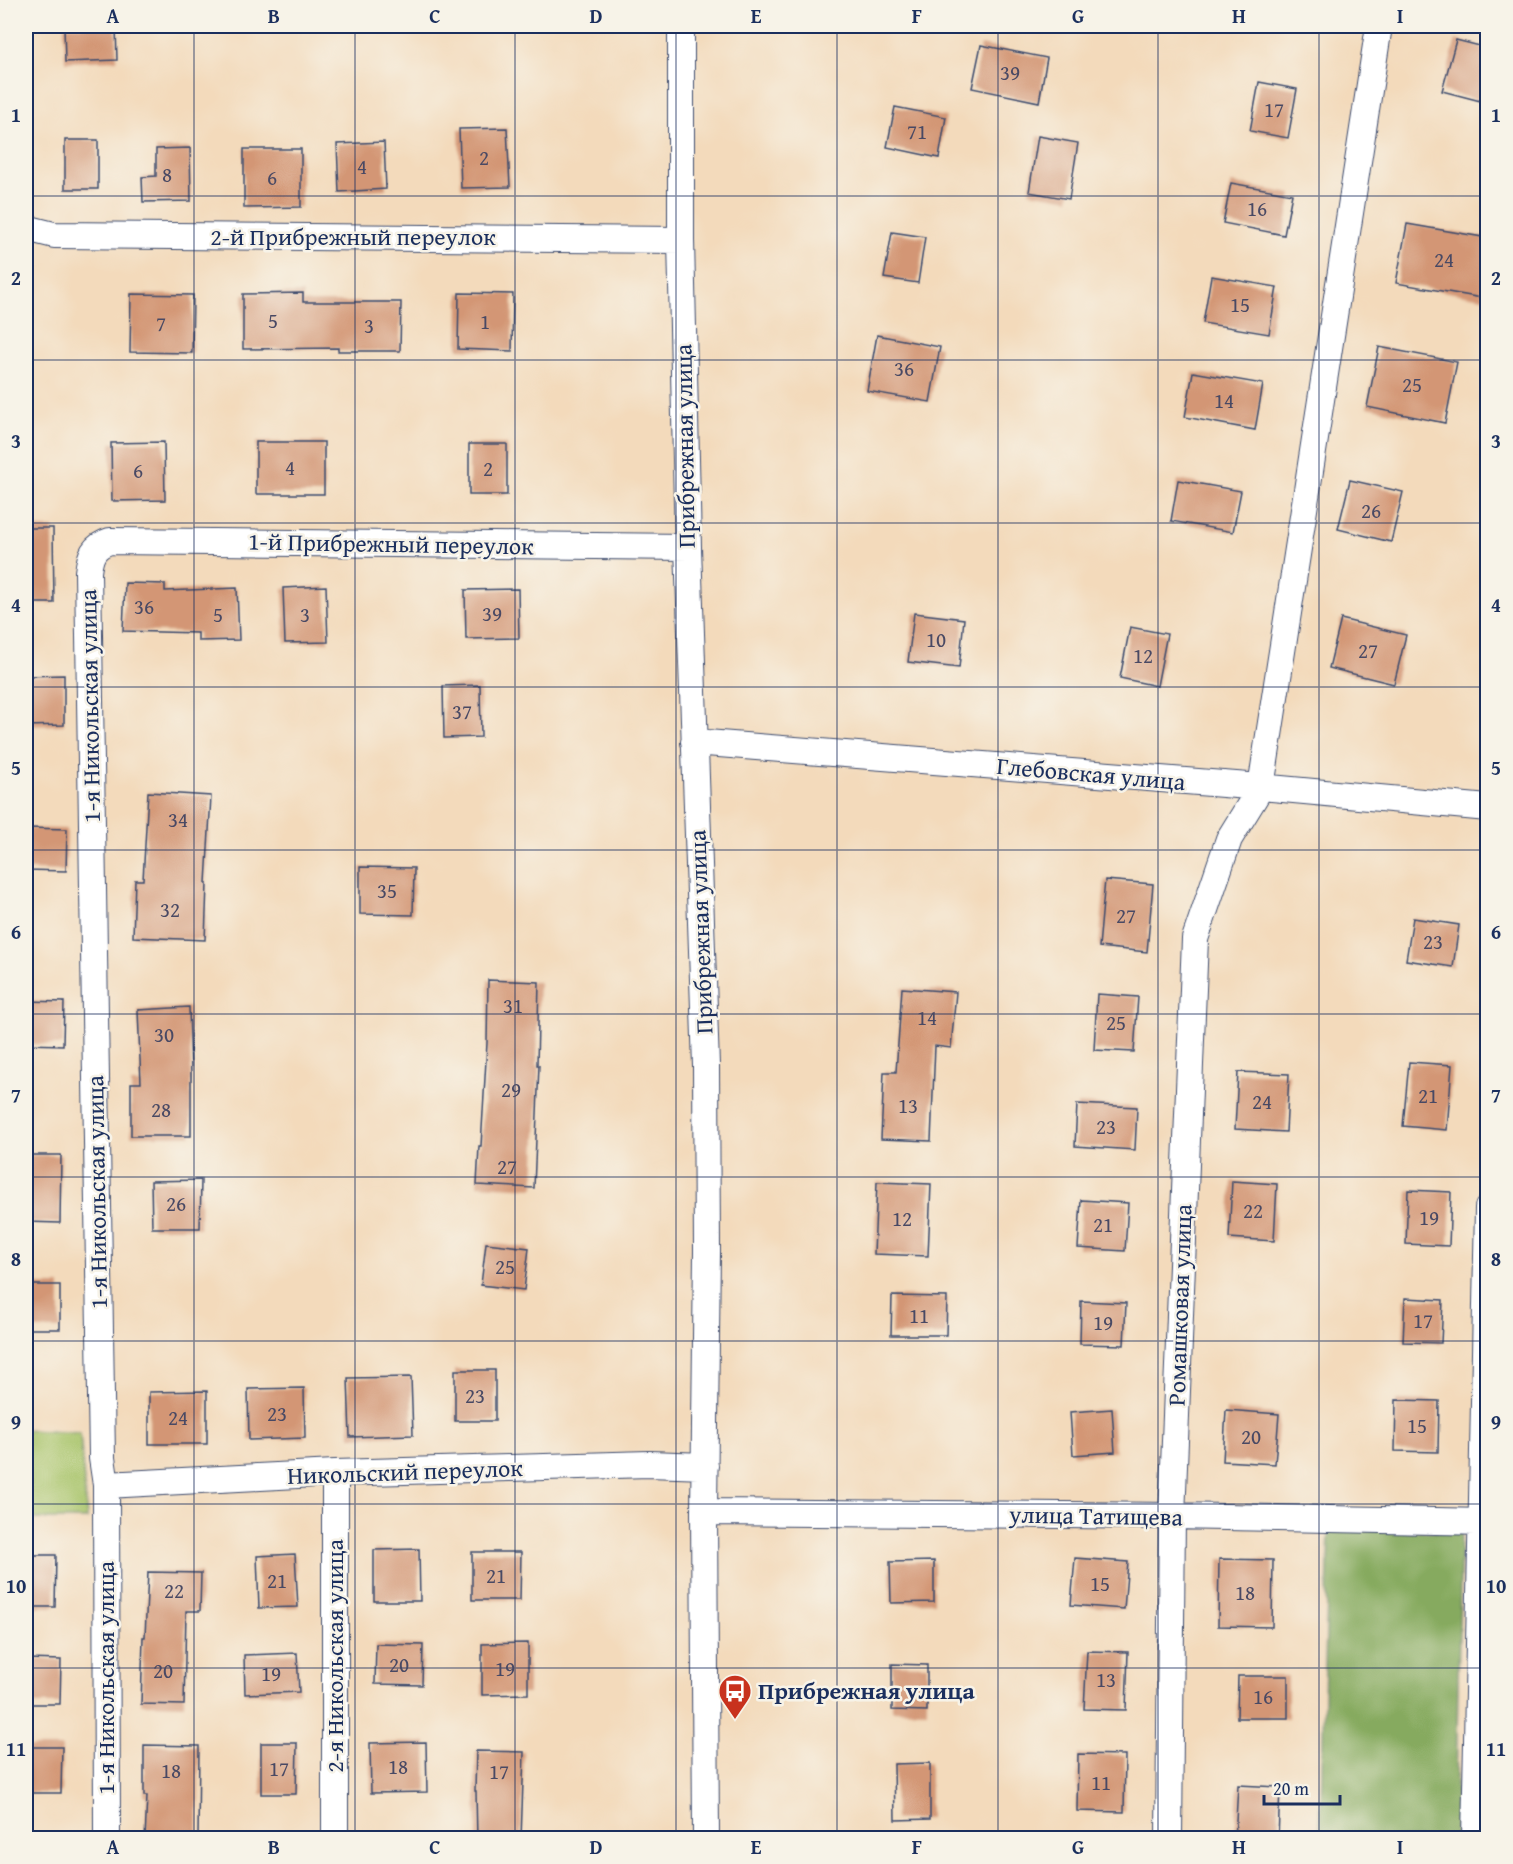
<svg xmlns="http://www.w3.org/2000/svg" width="1513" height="1864" font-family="'Gentium Book Plus',serif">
  <rect width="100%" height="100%" fill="#f7f3e8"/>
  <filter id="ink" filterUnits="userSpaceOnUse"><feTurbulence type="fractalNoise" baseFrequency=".0167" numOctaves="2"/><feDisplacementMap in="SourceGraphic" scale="12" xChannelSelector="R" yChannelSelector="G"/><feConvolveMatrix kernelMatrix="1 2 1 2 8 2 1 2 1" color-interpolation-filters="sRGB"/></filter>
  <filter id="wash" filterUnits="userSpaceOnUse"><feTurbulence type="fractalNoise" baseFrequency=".008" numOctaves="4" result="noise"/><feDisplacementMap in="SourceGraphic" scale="24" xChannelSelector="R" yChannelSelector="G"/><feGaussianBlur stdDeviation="1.35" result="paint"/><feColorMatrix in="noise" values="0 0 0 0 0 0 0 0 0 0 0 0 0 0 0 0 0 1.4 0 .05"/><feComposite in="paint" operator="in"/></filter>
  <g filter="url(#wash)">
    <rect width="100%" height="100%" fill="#f3dabb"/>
    <path fill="#a8c46a" stroke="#627a64" stroke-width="1.5" d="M26 1430 80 1433 87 1519H26Z"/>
    <path fill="#86aa5e" stroke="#506c5e" stroke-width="1.5" d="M1329 1530 1461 1532 1455 1838H1320Z"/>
    <g id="blocks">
      <path fill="#d39675" d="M64 26H116L117 60 65 62Z
        M1456 40 1488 48V103L1442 91Z
        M981 45 1047 58 1039 102 972 88Z
        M1259 82 1297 89 1288 138 1250 131Z
        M895 107 946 117 939 158 887 147Z
        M507 128 510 187 461 188 459 129Z
        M1038 136 1078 143 1069 199 1029 192Z
        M65 140H98V189H65Z
        M384 142 386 189 339 192 337 144Z
        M190 148 191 201 143 202 142 177 156 176V149Z
        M244 149H301V207L244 208Z
        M1231 183 1292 194 1284 235 1223 223Z
        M1407 224 1488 238V299L1396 283Z
        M892 232 925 237 918 283 884 278Z
        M1211 276 1277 287 1269 334 1203 323Z
        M303 293V302H401L400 351H338V348L243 349V294Z
        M459 293 513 294 512 351 458 349Z
        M131 294 193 295 192 353 130 352Z
        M877 335 940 347 930 402 867 391Z
        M1379 347 1457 362 1445 423 1367 407Z
        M1193 372 1263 384 1255 430 1185 417Z
        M164 442 165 500 112 501 111 443Z
        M256 442H324V494H256Z
        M469 444H507V495H469Z
        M1178 480 1241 491 1233 532 1171 521Z
        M1350 480 1403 492 1391 542 1338 529Z
        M26 528H53L54 603H26Z
        M125 583 165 584V591L237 588 239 640 198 641V633L123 631Z
        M326 586 328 642 285 643 283 588Z
        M518 589 519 638 466 639 465 590Z
        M914 613 964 619 959 668 908 662Z
        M1341 619 1406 635 1394 684 1329 668Z
        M1130 627 1167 634 1157 686 1120 678Z
        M64 675V725L26 726V676Z
        M480 685 481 737 444 738 443 686Z
        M148 792 211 796 206 883H207L205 940 133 937 135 880H143Z
        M26 828 67 829 66 871 26 870Z
        M360 867 414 868 413 915 360 914Z
        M1105 880 1153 884 1147 952 1099 947Z
        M1413 918 1459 925 1453 967 1406 960Z
        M488 980 539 982 537 1065H539L534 1188 477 1185 479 1146H481L487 1043Z
        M902 988 956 992 951 1048 935 1046 931 1141 881 1139 884 1072H896Z
        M1097 994 1138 997 1134 1052 1094 1050Z
        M26 1001 64 1002 63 1045 26 1044Z
        M189 1007 191 1073V1136H131V1083H141L138 1010Z
        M1409 1062 1452 1065 1447 1130 1403 1126Z
        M1238 1072 1289 1074 1286 1132 1235 1129Z
        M1077 1104 1137 1107 1135 1150 1075 1146Z
        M26 1155H61L60 1223 26 1222Z
        M201 1180 200 1228H152L151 1181Z
        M1232 1181 1277 1184 1274 1241 1229 1238Z
        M877 1182 931 1184 928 1256 874 1254Z
        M1408 1190 1451 1192 1449 1246 1406 1244Z
        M1081 1200 1128 1203 1125 1251 1078 1248Z
        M486 1243 529 1248 524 1290 481 1285Z
        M26 1285H60V1329H26Z
        M892 1296 947 1297 946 1335H891Z
        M1405 1298 1443 1300 1441 1343 1403 1342Z
        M1081 1301 1126 1303 1124 1345 1080 1344Z
        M455 1370H495V1421H455Z
        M411 1377 413 1435 350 1437 348 1378Z
        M304 1388 305 1438 249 1440 248 1389Z
        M207 1391V1444H149V1392Z
        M1396 1400 1439 1401 1438 1452 1395 1451Z
        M1112 1409 1115 1452 1073 1455 1070 1412Z
        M1226 1410 1279 1414 1275 1464 1223 1461Z
        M419 1549 420 1601H374V1550Z
        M472 1552H521L520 1600H472Z
        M295 1554 298 1607 259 1608 257 1556Z
        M26 1555H56L55 1607H26Z
        M1075 1558 1128 1562 1124 1609 1071 1605Z
        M1219 1559 1273 1560 1272 1627 1218 1626Z
        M934 1561V1602L891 1603 890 1562Z
        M148 1572 201 1573 200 1611H186L184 1705 141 1704 143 1637H145Z
        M528 1643V1694L482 1695V1644Z
        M376 1644 423 1645 422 1685 375 1684Z
        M1087 1651 1128 1652 1126 1710 1084 1709Z
        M297 1653 299 1692 245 1694 244 1655Z
        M26 1659 61 1660 60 1704H26Z
        M892 1664 927 1665V1711L892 1710Z
        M1238 1676H1288V1718H1237Z
        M426 1742 427 1792 371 1793 370 1743Z
        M261 1743H297L296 1794H261Z
        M144 1745 199 1746 198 1839H145L147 1796H144Z
        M26 1747H62L61 1793H26Z
        M476 1751 524 1752 521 1839H477L476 1791H475Z
        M1078 1754 1125 1755 1124 1812 1077 1811Z
        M930 1763V1819L895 1820 894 1764Z
        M1238 1785 1280 1787 1278 1839H1235Z"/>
    </g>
  </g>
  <g filter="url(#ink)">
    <use href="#blocks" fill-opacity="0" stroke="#3b496c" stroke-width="1.5"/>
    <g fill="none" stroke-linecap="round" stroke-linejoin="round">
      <defs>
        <path id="minor" d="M681 26V240L688 547 706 1066 707 1251 704 1512 706 1838
          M26 228 54 235 681 240
          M694 742 1261 787 1488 808
          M335 1473V1838
          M106 1485 335 1473 649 1464 705 1466
          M704 1512 1172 1516 1488 1522
          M107 1838 106 1485 102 1458 88 572C90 556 93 546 110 541L688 547
          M1169 1838 1172 1516 1195 939 1229 839 1261 787 1379 26
          M1475 1838 1488 1208"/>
      </defs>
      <use href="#minor" stroke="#3b496c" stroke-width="28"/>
      <use href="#minor" stroke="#fff" stroke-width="26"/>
    </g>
  </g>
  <path fill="none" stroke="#1b2f5e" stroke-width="1.5" stroke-opacity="0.55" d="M194 26V1838M355 26V1838M515 26V1838M676 26V1838M837 26V1838M998 26V1838M1158 26V1838M1319 26V1838M26 196H1488M26 360H1488M26 523H1488M26 687H1488M26 850H1488M26 1014H1488M26 1177H1488M26 1341H1488M26 1504H1488M26 1668H1488"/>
  <defs>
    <symbol id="bus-pin" viewBox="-11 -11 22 30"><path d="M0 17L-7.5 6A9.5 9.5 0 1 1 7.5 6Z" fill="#c8321e" stroke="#f7f3e8"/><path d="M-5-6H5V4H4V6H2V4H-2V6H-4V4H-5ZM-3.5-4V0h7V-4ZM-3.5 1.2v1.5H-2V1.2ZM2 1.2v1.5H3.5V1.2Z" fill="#fff"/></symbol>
  </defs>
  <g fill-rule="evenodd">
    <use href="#bus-pin" x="716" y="1672" width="38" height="52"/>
  </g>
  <g text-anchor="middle" stroke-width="5" stroke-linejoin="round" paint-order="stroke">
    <g font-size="21" fill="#494964">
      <text x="1010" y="80">39</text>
      <text x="1274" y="117">17</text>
      <text x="917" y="139">71</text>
      <text x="484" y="165">2</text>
      <text x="362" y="174">4</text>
      <text x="167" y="182">8</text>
      <text x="272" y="185">6</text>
      <text x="1257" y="216">16</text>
      <text x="1444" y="267">24</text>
      <text x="1240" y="312">15</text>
      <text x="273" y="328">5</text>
      <text x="485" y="329">1</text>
      <text x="161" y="331">7</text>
      <text x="369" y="333">3</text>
      <text x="904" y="376">36</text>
      <text x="1412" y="392">25</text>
      <text x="1224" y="408">14</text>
      <text x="290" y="475">4</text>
      <text x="488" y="476">2</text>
      <text x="138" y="478">6</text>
      <text x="1371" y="518">26</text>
      <text x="144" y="614">36</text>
      <text x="492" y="621">39</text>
      <text x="218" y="622">5</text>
      <text x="305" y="622">3</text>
      <text x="936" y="647">10</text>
      <text x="1368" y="658">27</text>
      <text x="1143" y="663">12</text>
      <text x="462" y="719">37</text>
      <text x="178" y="827">34</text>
      <text x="387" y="898">35</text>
      <text x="170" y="917">32</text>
      <text x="1126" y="923">27</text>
      <text x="1433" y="949">23</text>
      <text x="513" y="1013">31</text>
      <text x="927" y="1025">14</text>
      <text x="1116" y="1030">25</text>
      <text x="164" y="1042">30</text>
      <text x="511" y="1097">29</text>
      <text x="1428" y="1103">21</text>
      <text x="1262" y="1109">24</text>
      <text x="908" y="1113">13</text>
      <text x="161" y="1117">28</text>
      <text x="1106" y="1134">23</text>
      <text x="507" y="1174">27</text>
      <text x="176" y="1211">26</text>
      <text x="1253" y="1218">22</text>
      <text x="1429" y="1225">19</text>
      <text x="902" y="1226">12</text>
      <text x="1103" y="1232">21</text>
      <text x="505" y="1274">25</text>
      <text x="919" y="1323">11</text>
      <text x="1423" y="1328">17</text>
      <text x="1103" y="1330">19</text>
      <text x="475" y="1403">23</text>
      <text x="277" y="1421">23</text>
      <text x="178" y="1425">24</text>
      <text x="1417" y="1433">15</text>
      <text x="1251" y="1444">20</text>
      <text x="496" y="1583">21</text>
      <text x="277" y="1588">21</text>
      <text x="1100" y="1591">15</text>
      <text x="174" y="1598">22</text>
      <text x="1245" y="1600">18</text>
      <text x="399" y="1672">20</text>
      <text x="505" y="1676">19</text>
      <text x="163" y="1678">20</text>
      <text x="271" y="1681">19</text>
      <text x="1106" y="1687">13</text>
      <text x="1263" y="1704">16</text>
      <text x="398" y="1774">18</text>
      <text x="279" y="1776">17</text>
      <text x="171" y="1778">18</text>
      <text x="499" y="1779">17</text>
      <text x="1101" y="1790">11</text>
    </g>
    <g font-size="24" fill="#1b2f5e" stroke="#f7f3e8">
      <text x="353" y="245">2-й Прибрежный переулок</text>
      <text transform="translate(685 446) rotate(-91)" y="8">Прибрежная улица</text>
      <text transform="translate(391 544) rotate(1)" y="8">1-й Прибрежный переулок</text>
      <text transform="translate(90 706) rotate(-91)" y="8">1-я Никольская улица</text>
      <text transform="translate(1091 774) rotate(5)" y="8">Глебовская улица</text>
      <text transform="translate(701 932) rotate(-92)" y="8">Прибрежная улица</text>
      <text transform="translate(97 1192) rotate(-91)" y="8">1-я Никольская улица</text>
      <text transform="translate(1180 1305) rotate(-88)" y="8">Ромашковая улица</text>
      <text transform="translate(405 1472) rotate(-2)" y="8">Никольский переулок</text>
      <text transform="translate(1096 1516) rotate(1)" y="8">улица Татищева</text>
      <text transform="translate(335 1656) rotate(-90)" y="8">2-я Никольская улица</text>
      <text transform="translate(106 1678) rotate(-90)" y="8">1-я Никольская улица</text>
    </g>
    <g font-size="24" font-weight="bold" fill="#1b2f5e" stroke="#f7f3e8" text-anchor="start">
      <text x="758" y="1699">Прибрежная улица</text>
    </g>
  </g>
  <rect width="1513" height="1864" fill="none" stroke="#f7f3e8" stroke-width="66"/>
  <path d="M1264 1795v9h76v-9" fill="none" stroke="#1b2f5e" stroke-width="3"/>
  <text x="1273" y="1795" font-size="18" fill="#1b2f5e" stroke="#f7f3e8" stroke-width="4.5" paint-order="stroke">20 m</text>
  <rect x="33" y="33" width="1447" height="1798" fill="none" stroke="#1b2f5e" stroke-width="2"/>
  <g font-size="20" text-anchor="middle" font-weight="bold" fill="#1b2f5e">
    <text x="113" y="23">A</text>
    <text x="274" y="23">B</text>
    <text x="435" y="23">C</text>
    <text x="596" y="23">D</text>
    <text x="756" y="23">E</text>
    <text x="917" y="23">F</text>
    <text x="1078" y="23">G</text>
    <text x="1239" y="23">H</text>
    <text x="1400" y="23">I</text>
    <text x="16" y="122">1</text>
    <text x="1496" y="122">1</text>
    <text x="16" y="285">2</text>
    <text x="1496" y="285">2</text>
    <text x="16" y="448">3</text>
    <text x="1496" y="448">3</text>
    <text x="16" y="612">4</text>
    <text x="1496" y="612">4</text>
    <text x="16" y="775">5</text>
    <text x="1496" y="775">5</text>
    <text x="16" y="939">6</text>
    <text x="1496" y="939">6</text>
    <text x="16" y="1102">7</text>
    <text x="1496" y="1102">7</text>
    <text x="16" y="1266">8</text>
    <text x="1496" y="1266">8</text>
    <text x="16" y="1429">9</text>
    <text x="1496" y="1429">9</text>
    <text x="16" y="1593">10</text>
    <text x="1496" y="1593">10</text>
    <text x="16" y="1756">11</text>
    <text x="1496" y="1756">11</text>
    <text x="113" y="1854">A</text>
    <text x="274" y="1854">B</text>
    <text x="435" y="1854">C</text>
    <text x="596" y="1854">D</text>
    <text x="756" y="1854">E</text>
    <text x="917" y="1854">F</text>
    <text x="1078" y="1854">G</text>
    <text x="1239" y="1854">H</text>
    <text x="1400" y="1854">I</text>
  </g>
</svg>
